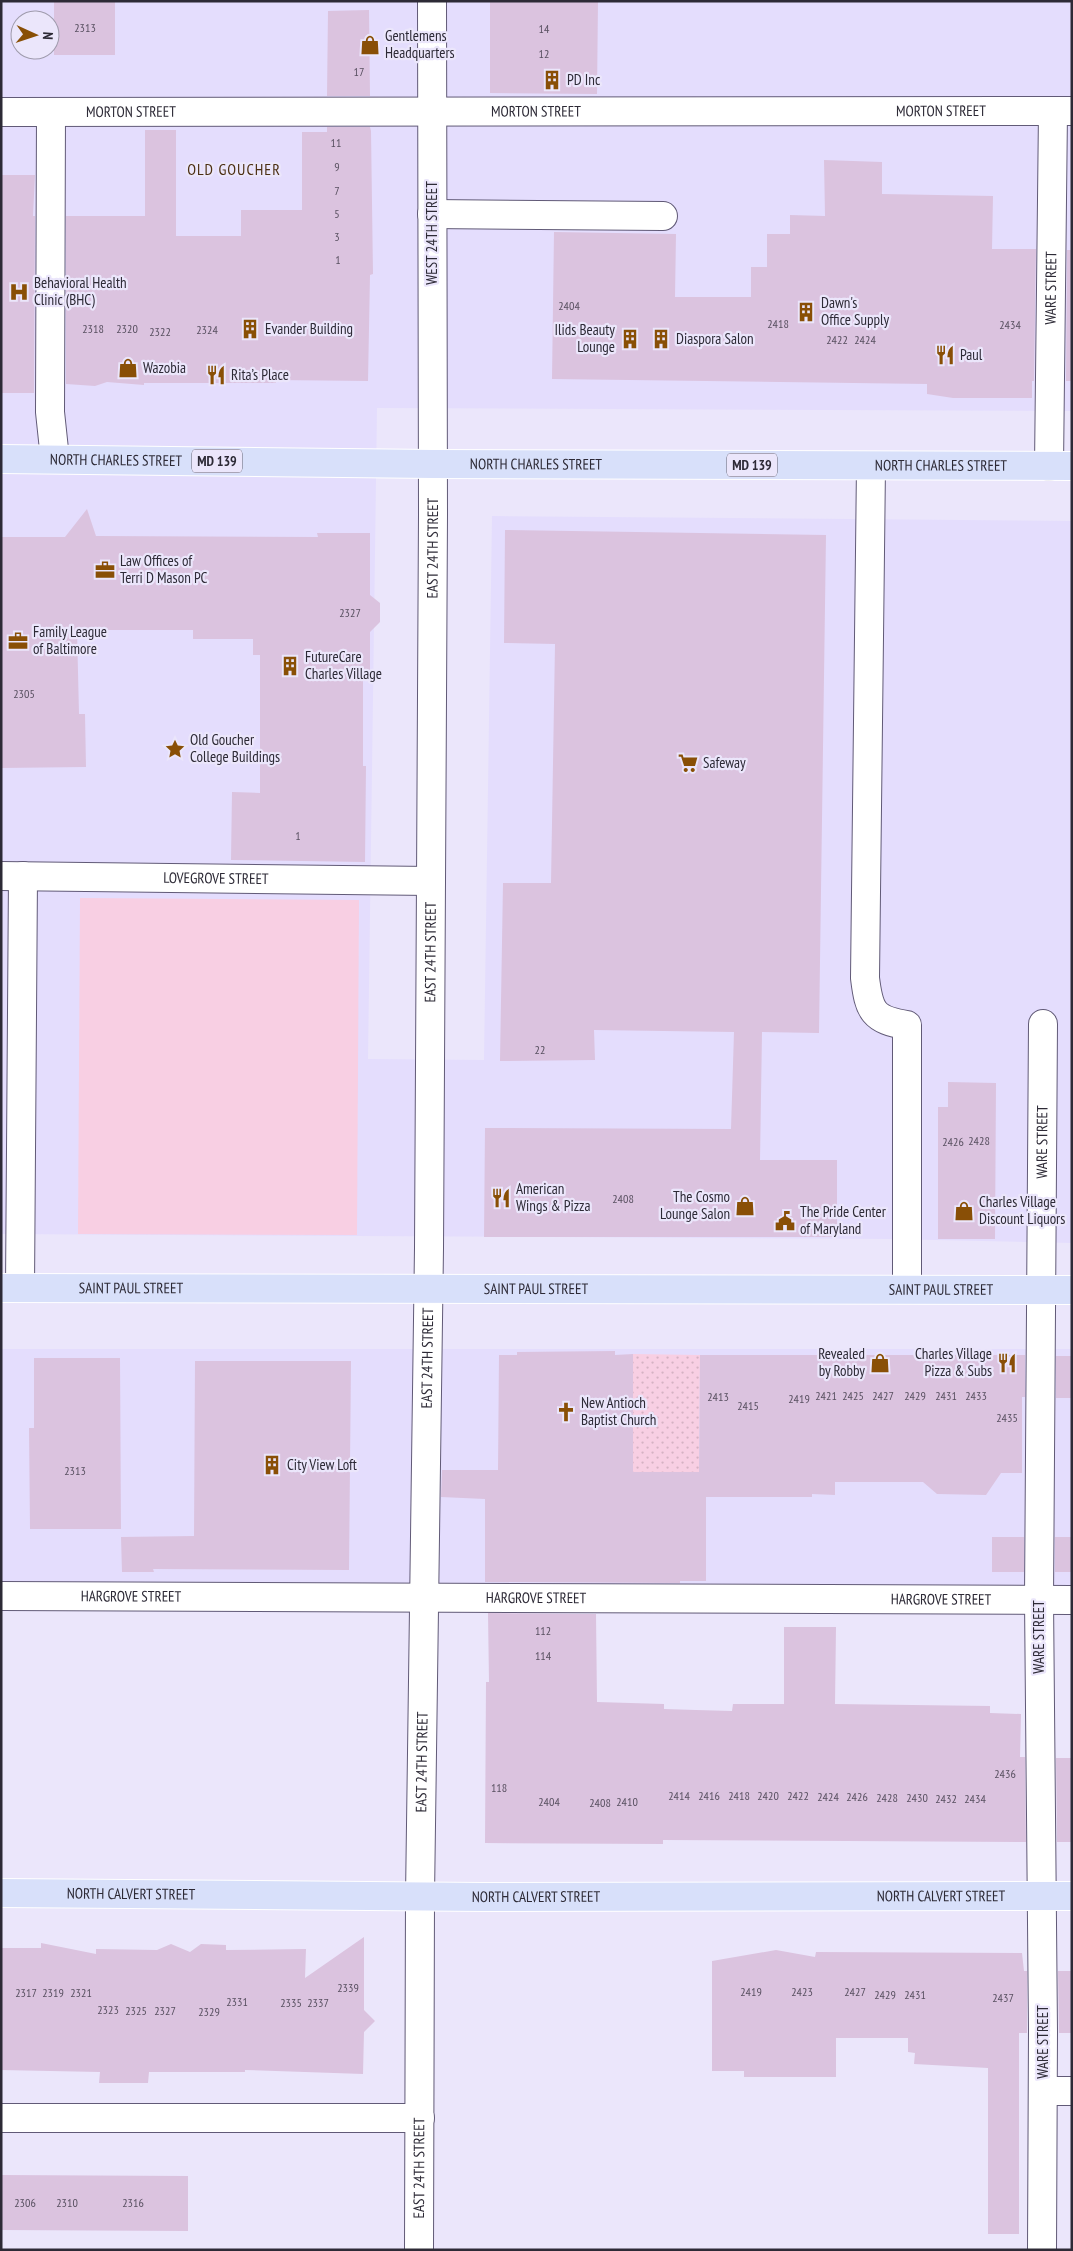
<svg xmlns="http://www.w3.org/2000/svg" width="1073" height="2251" font-family="'PT Sans Narrow',sans-serif">
  <defs>
    <pattern id="garden-dots" width="8" height="8" patternUnits="userSpaceOnUse" patternTransform="scale(1.25)"><rect width="8" height="8" fill="#f8cfe3"/><path d="M2 2h.1M6 6h.1" fill="none" stroke="#d5b2c3" stroke-width="1.8" stroke-linecap="round"/></pattern>
  </defs>
  <rect width="100%" height="100%" fill="#ebe6fb"/>
  <path fill="#e4ddfd" fill-rule="evenodd" d="M1 1H1072V411L377 408 368 1059 484 1060 492 516 1072 521V1243L888 1239 1 1234ZM20 20H50V50H20Z
    M1 1349H1072V1601L1 1598Z"/>
  <path fill="#f8cfe3" d="M80 898 359 900 357 1235 78 1234Z"/>
  <path fill="url(#garden-dots)" d="M633 1354 700 1355 699 1472H633Z"/>
  <path fill="#dbc3df" d="M54 1H115V55H54Z
    M490 1H598L597 94 490 93Z
    M369 10 370 96H327L328 11Z
    M327 127H370L371 131 373 274 370 275 368 381 276 380V383H144V385L107 382 95 386 66 384V216H145V130H176V236H241V210H302V132H327Z
    M824 160 882 162V194L993 196 992 249H1036L1034 381H1032V398H953L927 394V384L552 379 554 232 676 234 675 297H751V267H767V234H790V215L825 216Z
    M1 175H35L33 216H35L34 393H1Z
    M1067 250H1072V381H1066Z
    M87 509 96 536 318 537 317 533H370V595L380 603V622L370 632V676H363V766H366L365 862 231 860 232 792 260 793V655H253V639H193V630H77L79 714H85L86 767 1 768V537H65Z
    M505 530 826 535 819 1033 762 1032 760 1160H837V1237H484L485 1128 731 1129 734 1032 594 1030 595 1060 500 1061 503 883H551L555 644 504 643Z
    M948 1082 996 1083 995 1239H938V1107H948Z
    M615 1351V1355L633 1354V1472H699L700 1355H1025V1397H1022V1473H1001L986 1495 937 1494 923 1482H835V1495L812 1494V1497H706V1581H680V1583L485 1582V1499L441 1497 442 1470H498L499 1355H517V1352Z
    M1056 1356H1072V1398H1056Z
    M34 1358H120L121 1529H30L29 1428H34Z
    M195 1361H351L349 1570 153 1569 154 1572H122L121 1537 194 1536Z
    M992 1537H1024V1572H992Z
    M1055 1537H1072V1572H1055Z
    M488 1613 596 1614 597 1702 664 1704V1709L696 1710 732 1711 733 1704H784V1627H836L835 1704 990 1706V1713L1021 1714 1020 1757H1025L1026 1842 663 1840V1844L485 1843 486 1682H489Z
    M1056 1758H1072V1842H1057Z
    M364 1937V2010L375 2021 364 2032 363 2074 245 2070V2072H149L148 2083H99L100 2072 1 2070V1948H41V1943L96 1954V1949L157 1950 171 1944 190 1952 201 1944 226 1945V1950L306 1949 305 1978Z
    M776 1950 815 1957 816 1952 1022 1953 1024 1971H1027V2033H1019V2234H988V2068L914 2064 915 2053 908 2052V2038H836V2077H744V2071H712V1961Z
    M1058 1971H1072V2033H1059Z
    M1 2175 188 2176V2231L1 2230Z"/>
  <g fill="none" stroke-linecap="round" stroke-linejoin="round">
    <defs>
      <g id="minor">
        <path id="s1" d="M1 112 1072 111"/>
        <path d="M51 113 50 412 55 459"/>
        <path d="M432 214 663 216"/>
        <path d="M871 466 865 978C869 1011 873 1020 907 1025V1289"/>
        <path id="s2" d="M1049 466 1053 111"/>
        <path id="s3" d="M1 876 431 881"/>
        <path d="M20 1288 23 876"/>
        <path id="s4" d="M1 1596 1072 1600"/>
        <path d="M1043 2091H1072"/>
        <path d="M1 2118H420"/>
        <path id="s5" d="M419 2250 420 1897 429 1248 433 514 432 1"/>
        <path id="s6" d="M1042 2250 1043 2031 1039 1599 1043 1024"/>
      </g>
      <g id="major">
        <path id="s7" d="M1 459 433 464 1072 466"/>
        <path id="s8" d="M1 1288 1072 1290"/>
        <path id="s9" d="M1 1893 483 1897 1072 1896"/>
      </g>
    </defs>
    <use href="#minor" stroke="#615a77" stroke-width="30"/>
    <use href="#major" stroke="#fff" stroke-width="30"/>
    <use href="#minor" stroke="#fff" stroke-width="28"/>
    <use href="#major" stroke="#d8e0fa" stroke-width="28"/>
  </g>
  <defs>
    <symbol id="shop-bare" viewBox="-9 -9 18 18"><path d="M-5-2.5h2.3a2.7 3.5 0 0 1 5.4 0H5L5.5 6h-11ZM-1.5-2.5h3a1.5 2.3 0 0 0-3 0Z" fill="#894f06" stroke="#ebe6fb" stroke-width="2.5" paint-order="stroke"/></symbol>
    <symbol id="building-bare" viewBox="-9 -9 18 18"><path d="M-4-6H4V6H1V3H-1V6H-4ZM-2.5-4.3h1.7v1.8h-1.7ZM.8-4.3h1.7v1.8H.8ZM-2.5-1h1.7V.8h-1.7ZM.8-1h1.7V.8H.8Z" fill="#894f06" stroke="#ebe6fb" stroke-width="2.5" paint-order="stroke"/></symbol>
    <symbol id="hospital-bare" viewBox="-9 -9 18 18"><path d="M-5-5h3v3.5h4V-5h3V5h-3V1.5h-4V5h-3Z" fill="#894f06" stroke="#ebe6fb" stroke-width="2.5" paint-order="stroke"/></symbol>
    <symbol id="restaurant-bare" viewBox="-9 -9 18 18"><path d="M-5-6h1v4h1v-4h1v4h1v-4h1v5L-1.5 .5V6h-2V.5L-5-1ZM5-6V6H3V1.5H1.5Q1.5-4 5-6Z" fill="#894f06" stroke="#ebe6fb" stroke-width="2.5" paint-order="stroke"/></symbol>
    <symbol id="office-bare" viewBox="-9 -9 18 18"><path d="M-6-3h4V-5.5h4V-3h4V5H-6ZM-1-4.5V-3h2v-1.5ZM-6 0V1H6V0Z" fill="#894f06" stroke="#ebe6fb" stroke-width="2.5" paint-order="stroke"/></symbol>
    <symbol id="sight-bare" viewBox="-9 -9 18 18"><path d="M0-6L1.8-2.2L6-1.7L2.9 1.2L3.7 5.4L0 3.3L-3.7 5.4L-2.9 1.2L-6-1.7L-1.8-2.2Z" fill="#894f06" stroke="#ebe6fb" stroke-width="2.5" paint-order="stroke"/></symbol>
    <symbol id="supermarket-bare" viewBox="-9 -9 18 18"><path d="M-6-5.5h2.5l.6 2H6L4.5 2H-2.5L-4.4-4H-6ZM-1.5 3.2a1.3 1.3 0 1 0 .1 0ZM3 3.2a1.3 1.3 0 1 0 .1 0Z" fill="#894f06" stroke="#ebe6fb" stroke-width="2.5" paint-order="stroke"/></symbol>
    <symbol id="civic-bare" viewBox="-9 -9 18 18"><path d="M-.6-6.5H3V-4.5H.6V-3L4-1V1h2V6H-6V1h2V-1L-.6-3ZM-1.2 2.5V6h2.4V2.5Z" fill="#894f06" stroke="#ebe6fb" stroke-width="2.5" paint-order="stroke"/></symbol>
    <symbol id="church-bare" viewBox="-9 -9 18 18"><path d="M-1.2-6h2.4v3.5h3.3v2.4h-3.3V6h-2.4V-.1h-3.3v-2.4h3.3Z" fill="#894f06" stroke="#ebe6fb" stroke-width="2.5" paint-order="stroke"/></symbol>
  </defs>
  <g fill-rule="evenodd">
    <use href="#shop-bare" x="356" y="31" width="28" height="28"/>
    <use href="#building-bare" x="538" y="66" width="28" height="28"/>
    <use href="#hospital-bare" x="5" y="278" width="28" height="28"/>
    <use href="#building-bare" x="792" y="298" width="28" height="28"/>
    <use href="#building-bare" x="236" y="315" width="28" height="28"/>
    <use href="#building-bare" x="616" y="325" width="28" height="28"/>
    <use href="#building-bare" x="647" y="325" width="28" height="28"/>
    <use href="#restaurant-bare" x="931" y="341" width="28" height="28"/>
    <use href="#shop-bare" x="114" y="354" width="28" height="28"/>
    <use href="#restaurant-bare" x="202" y="361" width="28" height="28"/>
    <use href="#office-bare" x="91" y="556" width="28" height="28"/>
    <use href="#office-bare" x="4" y="627" width="28" height="28"/>
    <use href="#building-bare" x="276" y="652" width="28" height="28"/>
    <use href="#sight-bare" x="161" y="735" width="28" height="28"/>
    <use href="#supermarket-bare" x="674" y="749" width="28" height="28"/>
    <use href="#restaurant-bare" x="487" y="1184" width="28" height="28"/>
    <use href="#shop-bare" x="731" y="1192" width="28" height="28"/>
    <use href="#shop-bare" x="950" y="1197" width="28" height="28"/>
    <use href="#civic-bare" x="771" y="1207" width="28" height="28"/>
    <use href="#shop-bare" x="866" y="1349" width="28" height="28"/>
    <use href="#restaurant-bare" x="993" y="1349" width="28" height="28"/>
    <use href="#church-bare" x="552" y="1398" width="28" height="28"/>
    <use href="#building-bare" x="258" y="1451" width="28" height="28"/>
  </g>
  <g text-anchor="middle" stroke-width="4.5" stroke-linejoin="round" paint-order="stroke">
    <g font-size="12" fill="#585060">
      <text x="85" y="32">2313</text>
      <text x="544" y="33">14</text>
      <text x="544" y="58">12</text>
      <text x="359" y="76">17</text>
      <text x="336" y="147">11</text>
      <text x="337" y="171">9</text>
      <text x="337" y="195">7</text>
      <text x="337" y="218">5</text>
      <text x="337" y="241">3</text>
      <text x="338" y="264">1</text>
      <text x="569" y="310">2404</text>
      <text x="778" y="328">2418</text>
      <text x="1010" y="329">2434</text>
      <text x="93" y="333">2318</text>
      <text x="127" y="333">2320</text>
      <text x="207" y="334">2324</text>
      <text x="160" y="336">2322</text>
      <text x="837" y="344">2422</text>
      <text x="865" y="344">2424</text>
      <text x="350" y="617">2327</text>
      <text x="24" y="698">2305</text>
      <text x="298" y="840">1</text>
      <text x="540" y="1054">22</text>
      <text x="979" y="1145">2428</text>
      <text x="953" y="1146">2426</text>
      <text x="623" y="1203">2408</text>
      <text x="826" y="1400">2421</text>
      <text x="853" y="1400">2425</text>
      <text x="883" y="1400">2427</text>
      <text x="915" y="1400">2429</text>
      <text x="946" y="1400">2431</text>
      <text x="976" y="1400">2433</text>
      <text x="718" y="1401">2413</text>
      <text x="799" y="1403">2419</text>
      <text x="748" y="1410">2415</text>
      <text x="1007" y="1422">2435</text>
      <text x="75" y="1475">2313</text>
      <text x="543" y="1635">112</text>
      <text x="543" y="1660">114</text>
      <text x="1005" y="1778">2436</text>
      <text x="499" y="1792">118</text>
      <text x="679" y="1800">2414</text>
      <text x="709" y="1800">2416</text>
      <text x="739" y="1800">2418</text>
      <text x="768" y="1800">2420</text>
      <text x="798" y="1800">2422</text>
      <text x="828" y="1801">2424</text>
      <text x="857" y="1801">2426</text>
      <text x="887" y="1802">2428</text>
      <text x="917" y="1802">2430</text>
      <text x="946" y="1803">2432</text>
      <text x="975" y="1803">2434</text>
      <text x="549" y="1806">2404</text>
      <text x="627" y="1806">2410</text>
      <text x="600" y="1807">2408</text>
      <text x="348" y="1992">2339</text>
      <text x="751" y="1996">2419</text>
      <text x="802" y="1996">2423</text>
      <text x="855" y="1996">2427</text>
      <text x="26" y="1997">2317</text>
      <text x="53" y="1997">2319</text>
      <text x="81" y="1997">2321</text>
      <text x="885" y="1999">2429</text>
      <text x="915" y="1999">2431</text>
      <text x="1003" y="2002">2437</text>
      <text x="237" y="2006">2331</text>
      <text x="291" y="2007">2335</text>
      <text x="318" y="2007">2337</text>
      <text x="108" y="2014">2323</text>
      <text x="136" y="2015">2325</text>
      <text x="165" y="2015">2327</text>
      <text x="209" y="2016">2329</text>
      <text x="25" y="2207">2306</text>
      <text x="67" y="2207">2310</text>
      <text x="133" y="2207">2316</text>
    </g>
    <g fill="#ebe6fb" stroke="#666271" stroke-width="1">
      <rect x="192" y="449.5" width="50" height="23" rx="4"/>
      <rect x="727" y="453.5" width="50" height="23" rx="4"/>
    </g>
    <g font-size="14" font-weight="bold" fill="#2d2a36">
      <text x="217" y="466">MD 139</text>
      <text x="752" y="470">MD 139</text>
    </g>
    <g font-size="15" fill="#2d2a36" stroke="#ebe6fb" text-anchor="start">
      <text x="385" y="41">Gentlemens<tspan x="385" dy="17">Headquarters</tspan></text>
      <text x="567" y="85">PD Inc</text>
      <text x="34" y="288">Behavioral Health<tspan x="34" dy="17">Clinic (BHC)</tspan></text>
      <text x="821" y="308">Dawn's<tspan x="821" dy="17">Office Supply</tspan></text>
      <text x="265" y="334">Evander Building</text>
      <text x="615" y="335" text-anchor="end">Ilids Beauty<tspan x="615" dy="17">Lounge</tspan></text>
      <text x="676" y="344">Diaspora Salon</text>
      <text x="960" y="360">Paul</text>
      <text x="143" y="373">Wazobia</text>
      <text x="231" y="380">Rita’s Place</text>
      <text x="120" y="566">Law Offices of<tspan x="120" dy="17">Terri D Mason PC</tspan></text>
      <text x="33" y="637">Family League<tspan x="33" dy="17">of Baltimore</tspan></text>
      <text x="305" y="662">FutureCare<tspan x="305" dy="17">Charles Village</tspan></text>
      <text x="190" y="745">Old Goucher<tspan x="190" dy="17">College Buildings</tspan></text>
      <text x="703" y="768">Safeway</text>
      <text x="516" y="1194">American<tspan x="516" dy="17">Wings &amp; Pizza</tspan></text>
      <text x="730" y="1202" text-anchor="end">The Cosmo<tspan x="730" dy="17">Lounge Salon</tspan></text>
      <text x="979" y="1207">Charles Village<tspan x="979" dy="17">Discount Liquors</tspan></text>
      <text x="800" y="1217">The Pride Center<tspan x="800" dy="17">of Maryland</tspan></text>
      <text x="865" y="1359" text-anchor="end">Revealed<tspan x="865" dy="17">by Robby</tspan></text>
      <text x="992" y="1359" text-anchor="end">Charles Village<tspan x="992" dy="17">Pizza &amp; Subs</tspan></text>
      <text x="581" y="1408">New Antioch<tspan x="581" dy="17">Baptist Church</tspan></text>
      <text x="287" y="1470">City View Loft</text>
    </g>
    <g font-size="15" fill="#2d2a36" stroke="#ebe6fb">
      <text dy="5" stroke="none"><textPath href="#s1" startOffset="535">MORTON STREET</textPath></text>
      <text dy="5" stroke="none"><textPath href="#s1" startOffset="940">MORTON STREET</textPath></text>
      <text dy="5" stroke="none"><textPath href="#s1" startOffset="130">MORTON STREET</textPath></text>
      <text transform="translate(432 233) rotate(-90)" y="5">WEST 24TH STREET</text>
      <text dy="5" stroke="none"><textPath href="#s2" startOffset="178">WARE STREET</textPath></text>
      <text dy="5" stroke="none"><textPath href="#s7" startOffset="115">NORTH CHARLES STREET</textPath></text>
      <text dy="5" stroke="none"><textPath href="#s7" startOffset="535">NORTH CHARLES STREET</textPath></text>
      <text dy="5" stroke="none"><textPath href="#s7" startOffset="940">NORTH CHARLES STREET</textPath></text>
      <text dy="5" stroke="none"><textPath href="#s5" startOffset="1702">EAST 24TH STREET</textPath></text>
      <text dy="5" stroke="none"><textPath href="#s3" startOffset="215">LOVEGROVE STREET</textPath></text>
      <text dy="5" stroke="none"><textPath href="#s5" startOffset="1298">EAST 24TH STREET</textPath></text>
      <text dy="5" stroke="none"><textPath href="#s6" startOffset="1108">WARE STREET</textPath></text>
      <text dy="5" stroke="none"><textPath href="#s8" startOffset="130">SAINT PAUL STREET</textPath></text>
      <text dy="5" stroke="none"><textPath href="#s8" startOffset="535">SAINT PAUL STREET</textPath></text>
      <text dy="5" stroke="none"><textPath href="#s8" startOffset="940">SAINT PAUL STREET</textPath></text>
      <text dy="5" stroke="none"><textPath href="#s5" startOffset="892">EAST 24TH STREET</textPath></text>
      <text dy="5" stroke="none"><textPath href="#s4" startOffset="130">HARGROVE STREET</textPath></text>
      <text dy="5" stroke="none"><textPath href="#s4" startOffset="535">HARGROVE STREET</textPath></text>
      <text dy="5" stroke="none"><textPath href="#s4" startOffset="940">HARGROVE STREET</textPath></text>
      <text transform="translate(1039 1637) rotate(-90)" y="5">WARE STREET</text>
      <text dy="5" stroke="none"><textPath href="#s5" startOffset="488">EAST 24TH STREET</textPath></text>
      <text dy="5" stroke="none"><textPath href="#s9" startOffset="130">NORTH CALVERT STREET</textPath></text>
      <text dy="5" stroke="none"><textPath href="#s9" startOffset="940">NORTH CALVERT STREET</textPath></text>
      <text dy="5" stroke="none"><textPath href="#s9" startOffset="535">NORTH CALVERT STREET</textPath></text>
      <text transform="translate(1043 2042) rotate(-90)" y="5">WARE STREET</text>
      <text dy="5" stroke="none"><textPath href="#s5" startOffset="82">EAST 24TH STREET</textPath></text>
    </g>
    <g font-size="16" letter-spacing="1" fill="#4c2f12" stroke="#ebe6fb">
      <text x="234" y="175">OLD GOUCHER</text>
    </g>
  </g>
  <rect width="1073" height="2251" fill="none" stroke="#2d2a36" stroke-width="5"/>
  <g transform="translate(35 35) rotate(93)"><circle r="24" fill="#ebe6fb" stroke="#9f9bac"/>
  <path d="M0-4L9 19L0 12L-9 19Z" fill="#894f06"/>
  <text y="-8" font-size="14" font-weight="bold" text-anchor="middle" fill="#2d2a36">N</text>
  </g>
</svg>
